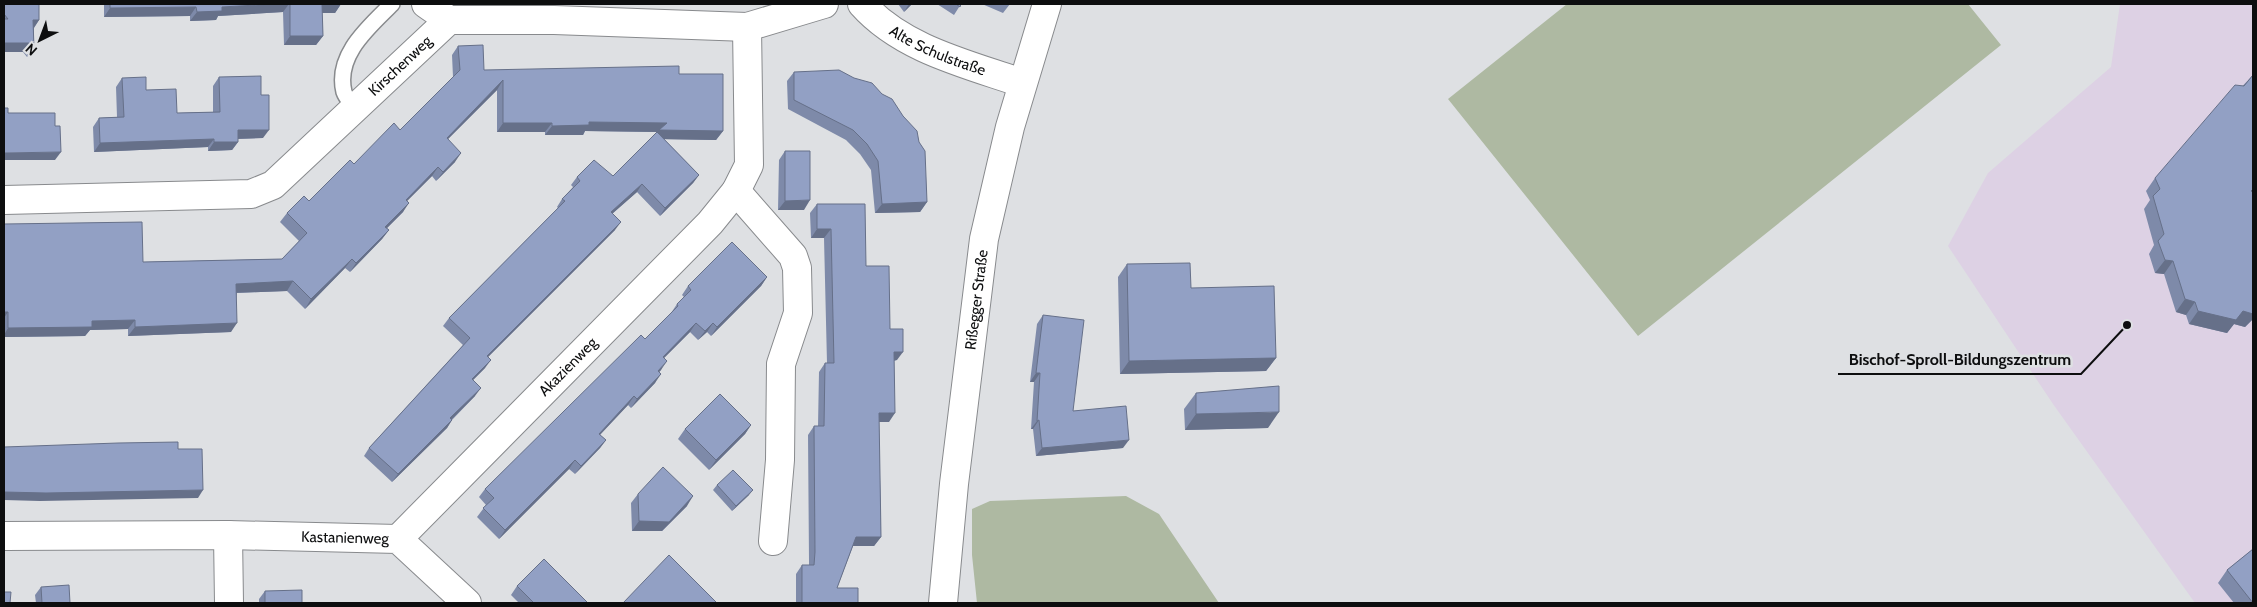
<svg xmlns="http://www.w3.org/2000/svg" width="2257" height="607" font-family="Cabin,sans-serif">
  <rect width="100%" height="100%" fill="#dee0e3"/>
  <path fill="#ddd1e4" d="M2120 4H2253V603H2195L2053 404 1948 246 1988 173 2111 67Z"/>
  <path fill="#aeb9a2" d="M1567 4H1968L2001 45 1638 336 1448 99Z
    M1126 496 1159 514 1219 603H977L972 555V509L990 501Z"/>
  <g fill="none" stroke-linecap="round" stroke-linejoin="round">
    <defs>
      <path id="service" d="M355 109C352 104 346 98 344 92 335 55 369 27 392 4"/>
      <g id="minor">
        <path d="M426 4 449 20"/>
        <path id="s1" d="M862 4C902 49 967 64 1022 83"/>
        <path d="M736 191 793 256 797 268 798 313 781 364 780 460 773 541"/>
        <path id="s2" d="M4 200 251 194 273 185 449 20H554L747 27 824 4"/>
        <path d="M228 535 229 603"/>
        <path id="s3" d="M4 536 228 535 398 539 467 603"/>
        <path id="s4" d="M398 539 710 223 736 191 749 165 747 27"/>
      </g>
      <g id="tertiary">
        <path id="s5" d="M943 603 954 484 984 239 1010 127 1047 4"/>
      </g>
    </defs>
    <use href="#service" stroke="#888a8d" stroke-width="18"/>
    <use href="#minor" stroke="#888a8d" stroke-width="30"/>
    <use href="#tertiary" stroke="#888a8d" stroke-width="30"/>
    <use href="#service" stroke="#fff" stroke-width="15"/>
    <use href="#minor" stroke="#fff" stroke-width="28"/>
    <use href="#tertiary" stroke="#fff" stroke-width="28"/>
  </g>
  <path fill="#7e8aa9" d="M4 4 39 20 34 28V48L27 57 23 52H4Z
    M104 4H341L335 13H322L323 36 316 45H284L283 12 218 16 216 20 190 21V16L104 17Z
    M898 4H912L904 12Z
    M937 4H961L954 15Z
    M982 4H1010L1003 13Z
    M458 46 484 70 679 74 723 131 716 140 664 139 699 175 693 183 660 216 637 192 612 214 615 230 488 357 485 368 473 380 475 396 452 420 447 428 392 482 364 456 369 448 463 345 443 326 449 318 558 208 557 207 562 199 573 187 571 185 577 177 613 176 658 132 585 131 583 135H545V132H497V90L448 139 455 162 436 181 432 176 407 201 403 212 387 228 389 230 382 239 350 272 345 268 305 309 287 291 237 293 231 332 128 336V329L90 330 85 336 4 337V224L143 262 282 259 299 241 280 222 287 213 309 201 354 164 400 130 453 77 452 55Z
    M794 72 927 202 920 212 875 213 871 170 860 154 846 140 788 109 787 81Z
    M2253 75V319L2245 327 2234 324 2227 333 2189 324 2186 315 2176 312 2164 274 2155 273 2149 254 2154 245 2144 209 2150 200 2146 191 2155 178Z
    M219 77 261 95 263 138 238 139V142L232 150 208 151V147L94 152 93 127 99 118 117 117 116 87 122 78 146 90 177 113 213 112V86Z
    M785 151 804 210H778L779 160Z
    M817 204 866 266 890 329 897 360 894 361 889 422H879L881 537 874 546H853L837 588 858 603H796V574L802 565H809V561L808 435 814 426H818L819 372 825 363H827L824 238H811L810 213Z
    M1127 264 1191 288 1276 358 1266 371 1120 374 1118 277Z
    M767 277 761 286 711 336 707 332 698 340 690 332 664 358 661 370 659 372 655 383 631 408 628 405 600 435 606 440 600 448 575 474 569 469 499 539 477 517 486 505 479 497 485 489 645 339 671 313 677 304 684 297 682 295 688 286Z
    M1043 315 1073 411 1123 448 1036 456 1033 429H1031L1034 382H1030L1037 324Z
    M1196 393 1268 428 1185 430 1184 409Z
    M751 425 745 434 709 470 678 439 685 429Z
    M717 485 749 495 732 511 713 490Z
    M638 494 687 506 662 531H632L631 503Z
    M2253 549V603H2234L2218 583 2227 570Z
    M517 586 588 603H519L511 595Z
    M41 587 70 603H36L35 595Z
    M265 591 302 603H259V599Z"/>
  <path fill="#667089" d="M274 4H289L283 12 218 16 216 20 190 21 197 12 222 7Z
    M322 4H341L335 13H316Z
    M909 4H912L904 12Z
    M196 7 190 16 104 17 110 8Z
    M33 20H39L33 29Z
    M290 36H323L316 45H284Z
    M4 43H29L23 52H4Z
    M503 80 497 90 440 147 447 138Z
    M589 122 667 123 723 131 716 140 653 139 658 132 585 131 583 135H545L552 126Z
    M503 123H552L545 132H497Z
    M238 130H269L263 138 232 139Z
    M214 139 208 147 94 152 100 143Z
    M214 142H238L232 150 208 151Z
    M61 152 55 160H4V153Z
    M461 153 455 162 436 181 443 172Z
    M438 167 432 176 399 209 406 200Z
    M699 175 693 183 660 216 665 208Z
    M642 184 637 192 605 220 611 212Z
    M810 200 804 210H778L785 201Z
    M927 202 920 212 875 213 882 204Z
    M409 203 403 212 379 236 385 227Z
    M621 222 615 230 481 364 487 356Z
    M817 229H831L824 238H811Z
    M389 230 382 239 350 272 356 263Z
    M352 259 345 268 305 309 311 299Z
    M2165 260 2173 261 2164 274 2155 273Z
    M767 277 761 286 711 336 717 327Z
    M293 281 287 291 230 293 236 284Z
    M2185 299 2195 302 2186 315 2176 312Z
    M2198 311H2243L2253 314V319L2245 327 2234 324 2227 333 2189 324Z
    M4 312H8L4 318Z
    M135 320 128 329 90 330 85 336 4 337V335L8 328 92 321Z
    M237 323 231 332 128 336 135 327Z
    M696 323 690 332 657 365 663 357Z
    M713 323 707 332 698 340 705 331Z
    M894 352H903L897 360 888 361Z
    M1276 358 1266 371 1120 374 1129 361Z
    M491 360 485 368 466 387 472 379Z
    M667 361 661 370 652 380 658 371Z
    M1036 373H1040L1034 382H1030Z
    M661 374 655 383 631 408 637 399Z
    M481 388 475 396 445 426 450 418Z
    M634 396 628 405 593 442 599 434Z
    M1279 412 1268 428 1185 430 1196 414Z
    M879 413H895L889 422H873Z
    M452 420 447 428 392 482 398 474Z
    M1039 420 1033 429H1031L1037 421Z
    M751 425 745 434 709 470 716 460Z
    M606 440 600 448 575 474 581 466Z
    M1129 440 1123 448 1036 456 1042 448Z
    M575 460 569 469 499 539 505 530Z
    M203 490 198 498 40 501 4 500V492Z
    M753 490 749 495 732 511 736 506Z
    M693 496 687 506 662 531H632L639 521Z
    M856 537H881L874 546H850Z"/>
  <path fill="#92a0c4" stroke="#667089" d="M4 4H39V20H33L34 48 29 43H4V19H8L4 14Z
    M110 4H274L222 7V11L197 12 196 7 110 8Z
    M290 4H326H322L323 36H290Z
    M956 4H961L960 7Z
    M483 45 484 70 679 66V74H723V131L659 130 667 123 589 122V125L552 126V123H503V80L447 138 461 153 443 172 438 167 406 200 409 203 385 227 389 230 356 263 352 259 311 299 293 281 236 284 237 323 135 327V320L92 321V327L8 328V312H4V224L142 222 143 262 282 259 307 233 287 213 304 196 309 201 350 160 354 164 394 123 400 130 460 70 458 46Z
    M839 70 854 78 872 83 882 94 892 99 903 116 917 131 919 142 925 151 927 202 882 204 878 161 867 144 853 130 794 100V72Z
    M2253 75V189L2251 191 2253 192V314L2243 311 2236 320 2198 311 2195 302 2185 299 2173 261 2165 260 2158 241 2164 234 2153 196 2160 189 2155 178 2235 85 2244 86Z
    M261 76V95H269V130H238V142H214V139L100 143 99 118 124 117 122 78 146 77V90L176 89 177 113 220 112 219 77Z
    M4 108H8V113H55V126H60L61 152 4 153Z
    M657 132 699 175 665 208 642 184 611 212 621 222 487 356 491 360 472 379 481 388 450 418 452 420 398 474 369 448 470 338 449 318 565 201 562 199 580 181 577 177 594 160 613 176Z
    M785 151H810V200L785 201Z
    M817 204H865L866 266H889L890 329H903V352H894L895 413H879L881 537H856L837 588H858V603H802V565H814L815 552 814 426H824L825 363H834L831 229H817Z
    M732 242 767 277 717 327 713 323 705 331 696 323 663 357 667 361 658 371 661 374 637 399 634 396 599 434 606 440 581 466 575 460 505 530 483 508 494 498 485 489 641 335 645 339 678 306 677 304 691 290 688 286Z
    M1190 263 1191 288 1274 286 1276 358 1129 361 1127 264Z
    M1043 315 1084 320 1073 411 1126 406 1129 440 1042 448 1039 420 1037 421 1040 373H1036Z
    M1279 386V412L1196 414V393Z
    M720 394 751 425 716 460 685 429Z
    M178 442V449H202L203 490 46 493 4 492V447L118 443Z
    M663 467 693 496 669 522 639 521 638 494Z
    M733 470 753 490 736 506 717 485Z
    M2253 549V603L2227 570Z
    M669 555 717 603H623Z
    M544 559 588 603H534L517 586Z
    M69 585 70 603H42L41 587Z
    M302 590V603H265V591Z
    M4 592H11L10 603H4Z"/>
  <g text-anchor="middle" stroke-width="5" stroke-linejoin="round" paint-order="stroke">
    <g font-size="15" fill="#0d0e0f" stroke="#dee0e3">
      <text dy="5" stroke="none"><textPath href="#s1" startOffset="90">Alte Schulstraße</textPath></text>
      <text dy="5" stroke="none"><textPath href="#s2" startOffset="445">Kirschenweg</textPath></text>
      <text dy="5" stroke="none"><textPath href="#s5" startOffset="305">Rißegger Straße</textPath></text>
      <text dy="5" stroke="none"><textPath href="#s4" startOffset="242">Akazienweg</textPath></text>
      <text dy="5" stroke="none"><textPath href="#s3" startOffset="341">Kastanienweg</textPath></text>
    </g>
  </g>
  <path fill="none" stroke="#0d0e0f" stroke-width="2" d="M2127 325L2081 374H1838"/>
  <circle fill="#0d0e0f" stroke="#dee0e3" stroke-width="2" cx="2127" cy="325" r="5"/>
  <g font-size="16" text-anchor="middle" font-weight="bold" fill="#0d0e0f" stroke="#dee0e3" stroke-width="5" stroke-linejoin="round" paint-order="stroke">
    <text x="1960" y="365">Bischof-Sproll-Bildungszentrum</text>
  </g>
  <rect width="2257" height="607" fill="none" stroke="#0d0e0f" stroke-width="10"/>
  <g transform="translate(40 40) rotate(222)" stroke="#dee0e3" stroke-width="4" paint-order="stroke">
  <path d="M0-4L9 19L0 12L-9 19Z" fill="#0d0e0f"/>
  <text y="-8" font-size="14" font-weight="bold" text-anchor="middle" fill="#0d0e0f">N</text>
  </g>
</svg>
